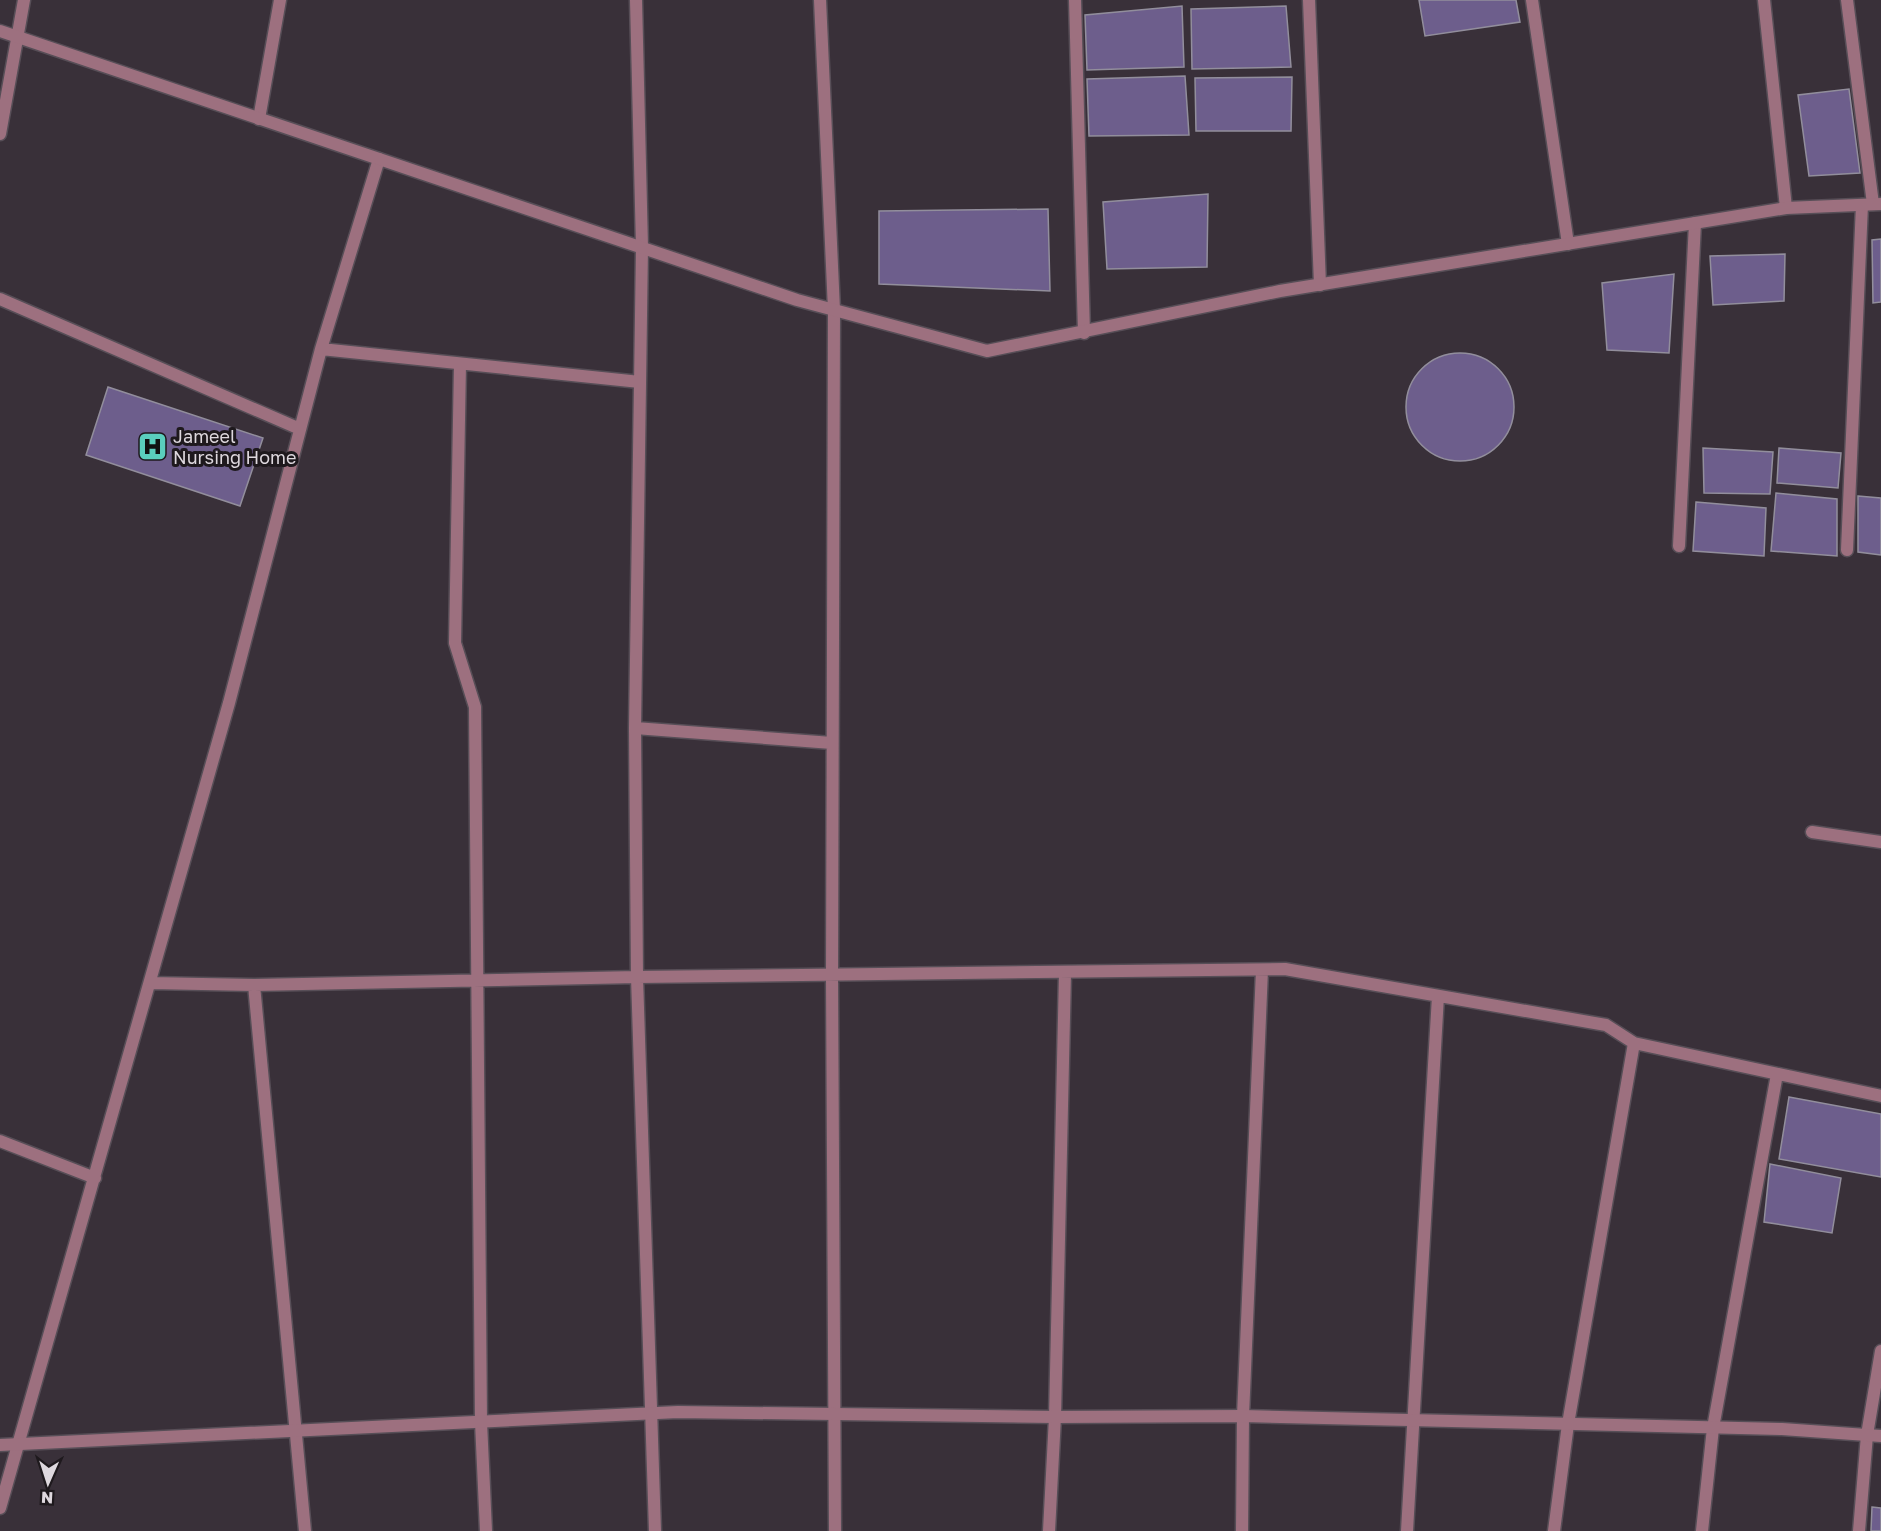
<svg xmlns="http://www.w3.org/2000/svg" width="1881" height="1531" font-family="'Golos Text',sans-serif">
  <rect width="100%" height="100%" fill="#393039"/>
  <path fill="#6d5e8c" stroke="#928e9c" stroke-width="1.5" d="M1419 0H1516L1520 22 1425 36Z
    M1182 6 1184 67 1087 70 1085 15Z
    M1286 6 1291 67 1192 69 1191 9Z
    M1185 76 1189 135 1089 136 1087 79Z
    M1292 77 1291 131H1196L1195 78Z
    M1849 89 1860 173 1809 176 1798 95Z
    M1208 194 1207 267 1107 269 1103 202Z
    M1048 209 1050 291 879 284V211Z
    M1881 239V302L1873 303 1872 240Z
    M1785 254 1784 301 1713 305 1710 256Z
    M1674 274 1669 353 1607 350 1602 283Z
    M1406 407a54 54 0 1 1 108 0a54 54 0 1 1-108 0Z
    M108 387 263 438 240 506 86 455Z
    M1703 448 1773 452 1770 494 1704 493Z
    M1779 448 1841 453 1838 488 1777 483Z
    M1776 493 1837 499V556L1771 551Z
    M1858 496 1881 498V555L1858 552Z
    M1696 502 1766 508 1764 556 1693 551Z
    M1789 1097 1881 1114V1177L1779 1159Z
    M1770 1164 1841 1178 1832 1233 1764 1222Z
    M1872 1507 1881 1508V1531H1871Z"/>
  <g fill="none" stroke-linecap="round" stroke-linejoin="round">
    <defs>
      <path id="service" d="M1812 832 1881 842"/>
      <path id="minor" d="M636 0 642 247 635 728 637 977 655 1531
        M820 0 834 310 832 976 835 1531
        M1075 0 1084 333
        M1309 0 1320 285
        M1532 0 1568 244
        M1764 0 1786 208
        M1847 0 1873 204
        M259 119 280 0
        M0 134 24 0
        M379 159 321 349 640 382
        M0 299 300 429
        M460 364 455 643 475 707 481 1422 486 1531
        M1679 546 1695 223
        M1847 550 1862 205
        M635 728 832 743
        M150 983 254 985 637 977 1285 969 1606 1025 1634 1043 1881 1096
        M254 985 305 1531
        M0 1141 95 1178
        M0 1508 229 703 321 349
        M1049 1531 1055 1417 1065 973
        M1242 1531 1243 1416 1262 970
        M1407 1531 1438 996
        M1554 1531 1568 1424 1634 1043
        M1702 1531 1713 1428 1777 1074
        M1859 1531 1867 1435 1881 1351"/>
      <path id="tertiary" d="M0 31 797 300 987 351 1280 291 1786 208 1881 204
        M0 1445 678 1412 1055 1417 1243 1416 1782 1429 1881 1436"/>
    </defs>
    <use href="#service" stroke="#574e57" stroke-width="15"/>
    <use href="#minor" stroke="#574e57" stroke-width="15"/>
    <use href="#tertiary" stroke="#574e57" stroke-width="15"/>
    <use href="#service" stroke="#9d707f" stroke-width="12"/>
    <use href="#minor" stroke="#9d707f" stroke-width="12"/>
    <use href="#tertiary" stroke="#9d707f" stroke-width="12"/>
  </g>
  <defs>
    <symbol id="hospital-square" viewBox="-11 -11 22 22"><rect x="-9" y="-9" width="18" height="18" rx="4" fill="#5acebd" stroke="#1e191d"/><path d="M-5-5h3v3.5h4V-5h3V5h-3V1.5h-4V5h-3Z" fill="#111"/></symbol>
  </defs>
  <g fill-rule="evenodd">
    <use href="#hospital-square" x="136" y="430" width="33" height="33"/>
  </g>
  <g text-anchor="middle" stroke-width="6" stroke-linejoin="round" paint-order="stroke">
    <g font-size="18" fill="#ded8de" stroke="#1e191d" text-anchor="start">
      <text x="173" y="443">Jameel<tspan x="173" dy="21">Nursing Home</tspan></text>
    </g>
  </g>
  <g transform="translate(48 1483) rotate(183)" stroke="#1e191d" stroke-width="4.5" paint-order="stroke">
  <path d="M0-4.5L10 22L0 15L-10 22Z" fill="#ded8de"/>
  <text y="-9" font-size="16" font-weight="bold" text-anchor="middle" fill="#ded8de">N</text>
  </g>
</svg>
